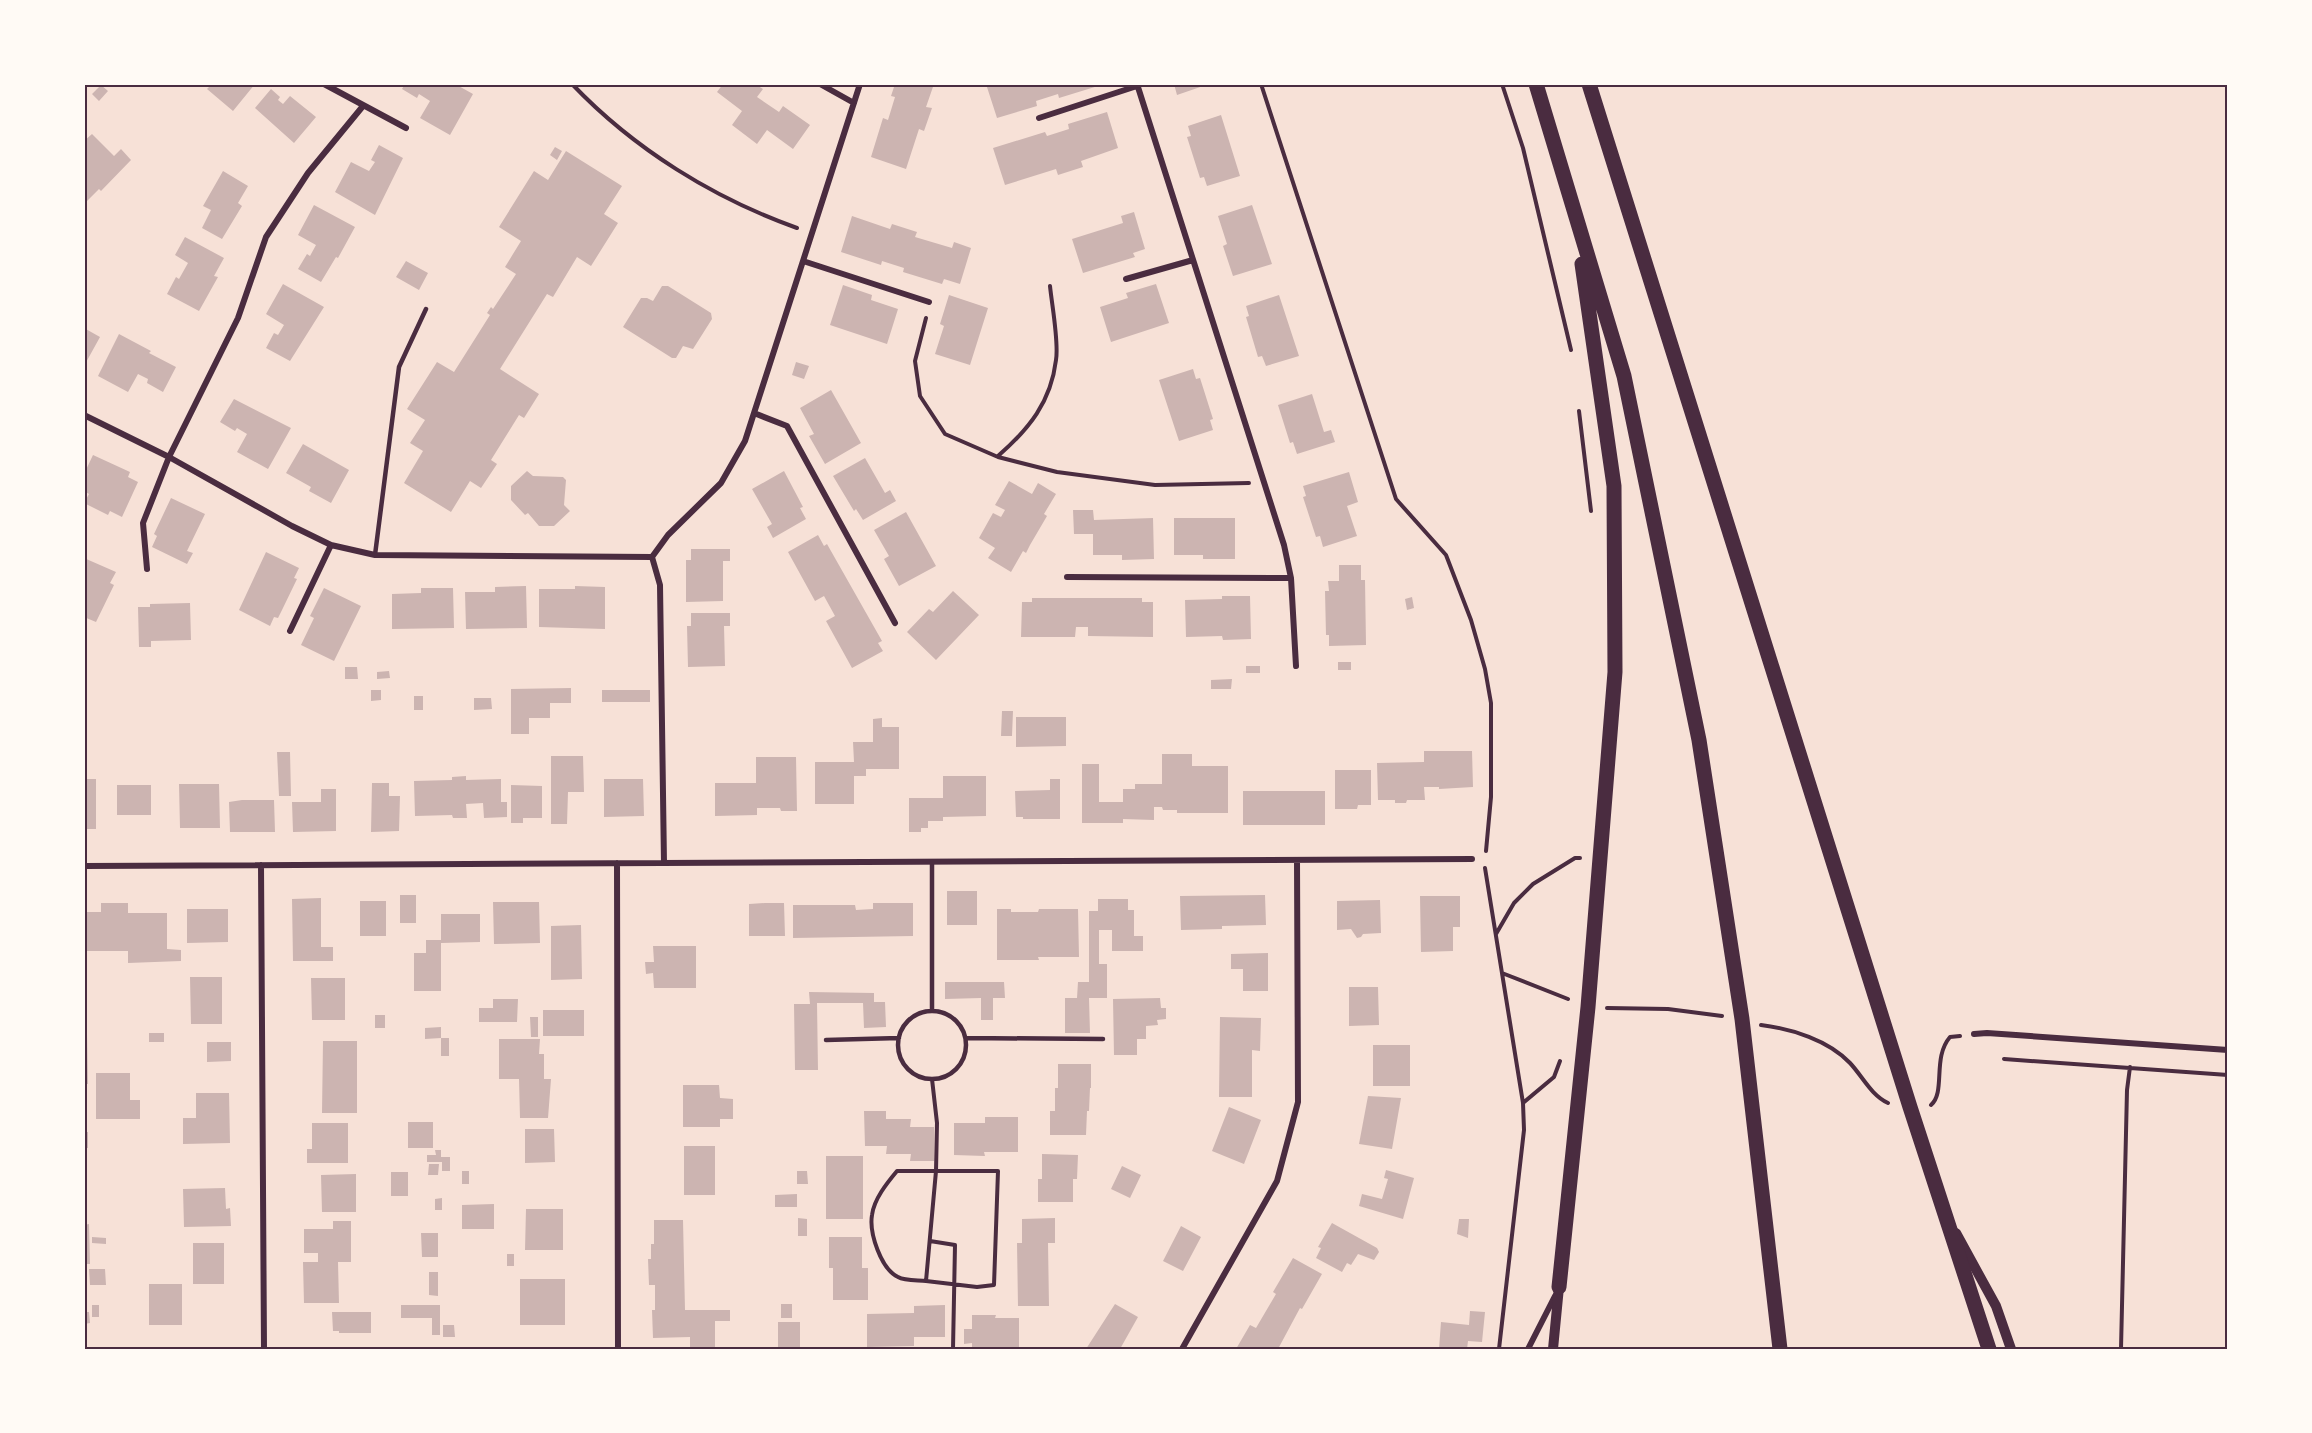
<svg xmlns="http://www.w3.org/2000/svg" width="2312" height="1433" font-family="'Fira Sans',sans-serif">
  <rect width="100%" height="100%" fill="#f7e1d7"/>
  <path fill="#ccb4b1" d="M205 84H255L233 111 207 89 209 87Z
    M405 84H455L473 94 450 135 420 118 430 101 419 94 417 98 402 89Z
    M723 84H755L763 89 757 97 779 112 783 106 810 125 793 149 767 130 757 144 732 125 742 111 717 92Z
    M895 84H934L926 107 932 108 924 131 919 129 906 169 871 157 883 118 888 120 895 97 891 96Z
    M986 84H1097L1098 86 1059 98 1058 94 1036 101 1037 106 997 118Z
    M1174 84H1209L1177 95Z
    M101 85 108 91 99 101 92 94Z
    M271 89 280 97 278 100 283 104 290 96 316 117 294 143 255 108Z
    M1107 112 1118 148 1081 161 1083 167 1058 175 1056 169 1005 185 993 148 1045 132 1047 136 1069 129 1068 124Z
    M1221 115 1240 176 1207 186 1204 177 1200 178 1187 137 1191 136 1188 126Z
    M92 134 114 156 121 149 131 160 101 191 99 189 84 204V141Z
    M379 145 403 158 375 215 335 192 351 162 369 171 375 162 371 160Z
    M555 147 562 151 557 160 550 155Z
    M566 151 622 186 604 214 618 223 591 266 577 257 553 297 547 294 500 369 539 394 524 418 519 415 491 460 497 464 481 488 470 481 451 512 404 483 423 451 410 443 425 420 407 409 437 362 454 372 490 315 487 313 491 307 493 309 516 274 505 267 521 241 499 227 534 171 548 180Z
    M223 171 248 186 238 203 242 206 222 239 202 228 211 210 203 206Z
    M314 205 355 227 338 258 336 257 321 282 298 269 307 254 310 256 316 245 298 235Z
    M1252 205 1272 264 1233 276 1223 246 1227 244 1218 216Z
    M1134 212 1145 249 1133 253 1135 257 1083 273 1072 239 1123 223 1121 216Z
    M852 216 890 229 892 224 917 232 915 237 952 248 954 242 971 248 960 284 944 279 942 284 903 272 904 268 882 261 881 265 841 252Z
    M185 237 224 258 214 276 218 277 199 311 167 294 176 277 179 279 188 263 175 255Z
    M406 261 428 273 419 290 396 277Z
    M283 284 324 307 290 361 266 348 274 333 278 335 284 325 266 314Z
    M1156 284 1169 323 1111 342 1100 307 1128 298 1126 293Z
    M843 285 872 295 871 300 898 309 887 344 830 325Z
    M662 286H668L711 313 712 319 693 349 683 346 676 358H672L623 327 641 298H647L653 301Z
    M949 295 988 308 970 365 935 354 944 326 940 324Z
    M1279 295 1299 356 1266 366 1262 356 1258 357 1246 317 1249 316 1246 306Z
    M84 328 100 337 84 366Z
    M119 334 151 351 149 353 176 367 163 392 147 383 148 379 138 374 128 392 98 376Z
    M796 362 809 366 804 379 792 375Z
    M1193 369 1196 379 1200 378 1213 419 1210 420 1213 430 1179 441 1159 380Z
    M831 390 861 443 825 464 809 436 814 434 800 408Z
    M1312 394 1324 432 1331 430 1335 442 1297 454 1293 442 1290 443 1278 405Z
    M234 399 291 428 268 469 237 452 247 434 237 428 235 431 220 422Z
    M303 444 349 470 331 503 309 491 311 487 286 473Z
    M93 455 130 472 128 477 138 482 122 517 110 511 108 515 84 503 89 494 84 491V474Z
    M865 458 885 493 890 490 896 501 863 520 856 509 854 511 833 476Z
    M527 471 533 476 563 477 566 480 564 505 570 511 554 526H539L528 513 525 515 511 500V486Z
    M784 471 803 507 800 508 806 519 773 538 767 527 772 524 752 489Z
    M1349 472 1358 502 1347 506 1357 536 1323 547 1320 536 1316 537 1303 497 1306 496 1303 486Z
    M1009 481 1032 494 1038 483 1056 494 1044 514 1047 516 1030 545 1026 553 1023 551 1011 572 988 558 995 548 979 538 993 513 1001 517 1005 510 995 505Z
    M171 498 205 514 187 551 193 553 187 564 152 547 157 536 154 534Z
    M1073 510H1093L1094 520 1153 518 1154 559 1122 560V555H1093V534H1074Z
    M906 512 936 566 899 586 884 559 889 556 874 530Z
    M1174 518H1235V559H1203V555H1174Z
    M818 535 824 546 827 544 882 641 878 643 883 651 852 668 826 621 835 616 824 596 815 601 788 552Z
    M691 549H730V561H723V601L686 602V560H691Z
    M266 552 299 568 294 578 297 579 282 610 278 618 274 617 270 626 239 610Z
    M84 558 116 572 110 583 114 585 96 622 84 617Z
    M1339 565H1361V580H1365L1366 645 1329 646V635H1326L1325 591H1329L1328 581H1339Z
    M526 586 527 628 466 629 465 592H495V587Z
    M575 586 605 587V629L539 627V589H575Z
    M324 588 361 606 334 661 301 645 314 618 310 616Z
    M421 588H453L454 628 392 629V594L421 593Z
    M953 591 979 615 936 660 907 632 929 609 933 612Z
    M1222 596H1250L1251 639 1223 640 1222 636 1186 637 1185 600 1222 599Z
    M1412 597 1414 608 1407 610 1405 599Z
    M1032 598H1142V602H1153V637L1088 636V627H1076L1075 637H1021L1022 602H1032Z
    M190 603 191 640 151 641V647H139L138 607H150V604Z
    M691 613H730V626H724L725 666 688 667 687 626H691Z
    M1338 662H1351V670H1338Z
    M1246 666H1260V673H1246Z
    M345 667H357L358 679H345Z
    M389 671 390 678 377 679V672Z
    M1232 679 1231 689H1211V680Z
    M571 688V703H550V718H529V734H511V689Z
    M371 690H381V700L371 701Z
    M602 690H650V702H602Z
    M414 696H423V710H414Z
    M474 698H491L492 709 474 710Z
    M1002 711H1013L1012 736H1001Z
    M1016 717H1066V746L1016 747Z
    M882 718V727H899V769H866V776H854V804H815V762H854L853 742H873V719Z
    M1424 751H1472L1473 787 1439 789V787H1424L1425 800H1407L1406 803H1395V800H1378L1377 763 1424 762Z
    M277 752H290L291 796H279Z
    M1162 754H1192V766H1228V813H1177V810H1163L1162 807H1154V820L1123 819V823H1082V764H1099V802H1123V789H1135V784H1162Z
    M551 756H583L584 792H568L567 824H551Z
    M756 757H796L797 811H781L780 808H757V815L715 816V783H756Z
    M1335 770H1371V805H1358L1357 809H1335Z
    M466 776V780L501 779V802H507V817L484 818 483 803 466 804 467 818H453L452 815 415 816 414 781 452 780V777Z
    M943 776H986V816L943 817V821H928V828H921V832H909V798H943Z
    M84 779H96V829H84Z
    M604 779H643L644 816 604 817Z
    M1050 779H1060V819H1023V817H1016L1015 791 1050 790Z
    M372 783H389V796H400L399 831 371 832Z
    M179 784H219L220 828H180Z
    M117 785H151V815H117Z
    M511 785 542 786V818H523V823H511Z
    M321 789H336V831L293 832 292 802H321Z
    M1243 791H1325V825H1243Z
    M242 800H274L275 832H230L229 802Z
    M947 891H977V925H947Z
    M400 895H416V923H400Z
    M1265 895 1266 925 1222 926V929L1181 930 1180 896Z
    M1420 896H1460V927H1453V951L1421 952Z
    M321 898V947H333V961H293L292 899Z
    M1098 899H1128V910H1134V936H1143V951H1112V930H1099V964H1107V998H1089L1090 1033H1065V998H1077L1078 982H1089V911H1098Z
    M1380 900 1381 933 1363 934 1361 937 1357 938 1351 929 1337 930V901Z
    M360 901H386V936H360Z
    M493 902H539L540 943 494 944Z
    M101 903H128V913H167V949L181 950V961L128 963V951H87V934H84V907H87V912H101Z
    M765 903H784L785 936H749V904Z
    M873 903H913V936L793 938V905H855L856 910 873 909Z
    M187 909H228V942L187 943Z
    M997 909H1011V912H1038L1039 909H1078L1079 957H1038L1039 960H997Z
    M441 914H480V942L441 943V991H414V953H426V940H441Z
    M581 925 582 979 551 980V926Z
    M653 946H696V988H654L653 973 646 974 645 962H654Z
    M1268 953V991H1243V969H1231V954Z
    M190 977H222V1024H191Z
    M311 978H345V1020H312Z
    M945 982H1004L1005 998H993V1020H981V998L945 999Z
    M1349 987H1378L1379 1025 1349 1026Z
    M809 992 874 993V1002H885L886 1027 864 1028 863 1003H817L818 1070H795L794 1004H810Z
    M1160 998 1161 1008H1166V1019L1157 1020 1158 1025 1146 1026V1039H1137V1055H1114L1113 999Z
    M493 999H518L517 1022H479V1008H493Z
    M543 1010H584V1036H543Z
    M375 1015H385V1028H375Z
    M530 1017H538V1037H531Z
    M1220 1017 1261 1018 1260 1051 1252 1050V1097H1219Z
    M441 1027V1038L425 1039V1028Z
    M149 1033H164V1042H149Z
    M84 1034H87L88 1084H84Z
    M441 1038H449V1056H441Z
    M499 1039H540L539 1054H544V1079H551L548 1118H520L519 1079H499Z
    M323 1041H357V1113H322Z
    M207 1042H231V1061L207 1062Z
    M1373 1045H1410V1086H1373Z
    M1058 1064H1091V1088H1090L1089 1111H1087L1086 1135H1050V1111H1055V1088H1058Z
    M96 1073H130V1100H140V1119H96Z
    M683 1085H719L720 1098 733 1099V1119H720V1127H683Z
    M196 1093H229L230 1143 183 1144V1118H196Z
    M1368 1096 1401 1098 1392 1149 1359 1144Z
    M1229 1107 1261 1120 1244 1164 1212 1151Z
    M864 1111H886V1119H911L910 1127H934V1161H910L911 1154H886L887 1146H865Z
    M985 1117H1018V1152H984L985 1156 954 1155V1123H985Z
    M408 1122H433V1148H408Z
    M312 1123H348V1163H307V1149H312Z
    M525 1129H554L555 1162 525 1163Z
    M84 1132H88V1148H84Z
    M684 1146H715V1195H684Z
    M435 1150H441V1157H450V1171H442V1162H427V1155H436Z
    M1042 1154 1078 1155 1077 1179H1073V1202H1038V1179H1042Z
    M826 1156H863V1219H826Z
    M429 1164H439L438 1175H428Z
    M1122 1166 1141 1175 1130 1198 1111 1189Z
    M1386 1170 1414 1178 1403 1219 1359 1206 1362 1194 1382 1199 1388 1179 1384 1178Z
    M462 1171H469V1184H462Z
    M797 1171H807L808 1184H797Z
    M391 1172H408V1196H391Z
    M356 1174V1212H322L321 1175Z
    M225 1188 226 1209 230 1208 231 1226 184 1227 183 1189Z
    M797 1194V1207H775V1195Z
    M442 1198V1210H435V1199Z
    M494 1204V1229H462V1205Z
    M526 1209H563V1250H525Z
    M798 1218 807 1219V1236H798Z
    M1055 1218V1243H1048L1049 1306H1018L1017 1243H1022V1219Z
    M1459 1219H1469L1468 1238 1457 1234Z
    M654 1220H683L685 1310H730V1321H715V1349H690V1337L653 1338 652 1310H655V1285H649L648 1259H651V1244H654Z
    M333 1221H351V1262H338L339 1303H304L303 1262H318V1253H304V1229H333Z
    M1332 1223 1377 1248 1379 1252 1374 1260 1358 1254 1351 1265 1347 1263 1342 1272 1316 1258 1321 1248 1318 1247Z
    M89 1224 90 1264H84V1225Z
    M1181 1226 1201 1237 1183 1271 1163 1261Z
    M421 1233H438V1257H422Z
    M92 1237 106 1238V1244L92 1243Z
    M829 1237H862V1268H868V1300H833V1268H829Z
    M193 1243H224V1284H193Z
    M507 1254H514V1266H507Z
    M1293 1258 1322 1274 1302 1309 1300 1308 1278 1349H1236L1250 1325 1256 1328 1276 1294 1273 1292Z
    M89 1269H105L106 1285H90Z
    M429 1272H438V1296L429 1295Z
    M520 1279H565V1325H520Z
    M149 1284H182V1325H149Z
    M781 1304H792V1318H781Z
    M1115 1304 1138 1317 1120 1349H1086Z
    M92 1305H99V1317H92Z
    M401 1305H440V1335H432V1318H401Z
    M945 1305V1337H914V1346L867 1347V1314L914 1313V1306Z
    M1470 1311 1485 1312 1482 1342 1468 1341 1467 1349H1439L1441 1322 1469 1325Z
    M84 1312H89L90 1323 84 1324Z
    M332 1312H371V1333H339V1331H333Z
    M972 1315H996L995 1318H1019V1349H972V1343L964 1344V1329H972Z
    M778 1322H800V1349H778Z
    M443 1325H454L455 1337H443Z"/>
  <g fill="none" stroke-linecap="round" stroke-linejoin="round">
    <path stroke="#4a2c40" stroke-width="4" d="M572 84C634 149 713 198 797 228
      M1261 84 1396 499 1446 555 1471 620 1485 669 1491 703V797L1486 851
      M1502 84 1523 148 1571 350
      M926 318 915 361 920 396 945 434 998 457 1057 472 1155 485 1249 483
      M1579 411 1591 511
      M998 456C1029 429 1051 402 1056 360 1059 342 1052 306 1050 286
      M1485 868 1523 1103 1524 1130 1499 1349
      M1496 934 1514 903 1533 884 1575 858H1580
      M1502 973 1568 999
      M1607 1008 1668 1009 1722 1016
      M1761 1025C1792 1029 1828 1040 1850 1063 1863 1077 1871 1095 1888 1103
      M2004 1059 2228 1075
      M1523 1103 1554 1077 1560 1061
      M1931 1105C1946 1092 1932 1058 1950 1037L1960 1036
      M930 1241 955 1245 953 1349
      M926 1281C918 1280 905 1281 898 1277 881 1269 869 1233 872 1215 874 1199 887 1183 897 1171H998L994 1285 977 1287 926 1281 936 1171 937 1123 932 1079
      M2121 1349 2127 1090 2130 1067"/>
    <path stroke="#4a2c40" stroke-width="4.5" d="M375 555 399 367 426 309
      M932 862V1011
      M898 1045a34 34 0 1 1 68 0a34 34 0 1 1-68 0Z
      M966 1038 1103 1039
      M826 1040 899 1038"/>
    <path stroke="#4a2c40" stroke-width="6" d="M324 84 406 128
      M820 84 854 103
      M1137 84 1284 545 1291 578 1296 666
      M1039 118 1137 86
      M803 261 929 302
      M1126 279 1193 260
      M754 413 787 426 895 623
      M84 415 169 457 292 526 331 545 375 555 652 557 668 535 721 483 745 441 860 84
      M652 557 660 585 664 863
      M147 569 143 523 169 457 238 318 266 237 308 173 363 106
      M1067 577 1291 578
      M290 631 331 545
      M617 863 618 1349
      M261 865 264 1349
      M84 866 1472 859
      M1974 1034 1987 1033 2228 1050
      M1182 1349 1277 1181 1298 1102 1297 860
      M1528 1349 1555 1296"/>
    <path stroke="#4a2c40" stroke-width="10" d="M1956 1233 1996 1306 2011 1349
      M1553 1349 1559 1287"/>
    <path stroke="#4a2c40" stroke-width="15" d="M1536 84 1624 376 1699 740 1742 1019 1780 1349
      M1589 84 1910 1107 1989 1349
      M1559 1287 1588 1007 1615 672 1614 486 1582 264"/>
  </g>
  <rect width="2312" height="1433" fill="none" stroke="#fffaf5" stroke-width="171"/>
  <rect x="86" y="86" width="2140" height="1262" fill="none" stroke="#4a2c40" stroke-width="2"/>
</svg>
